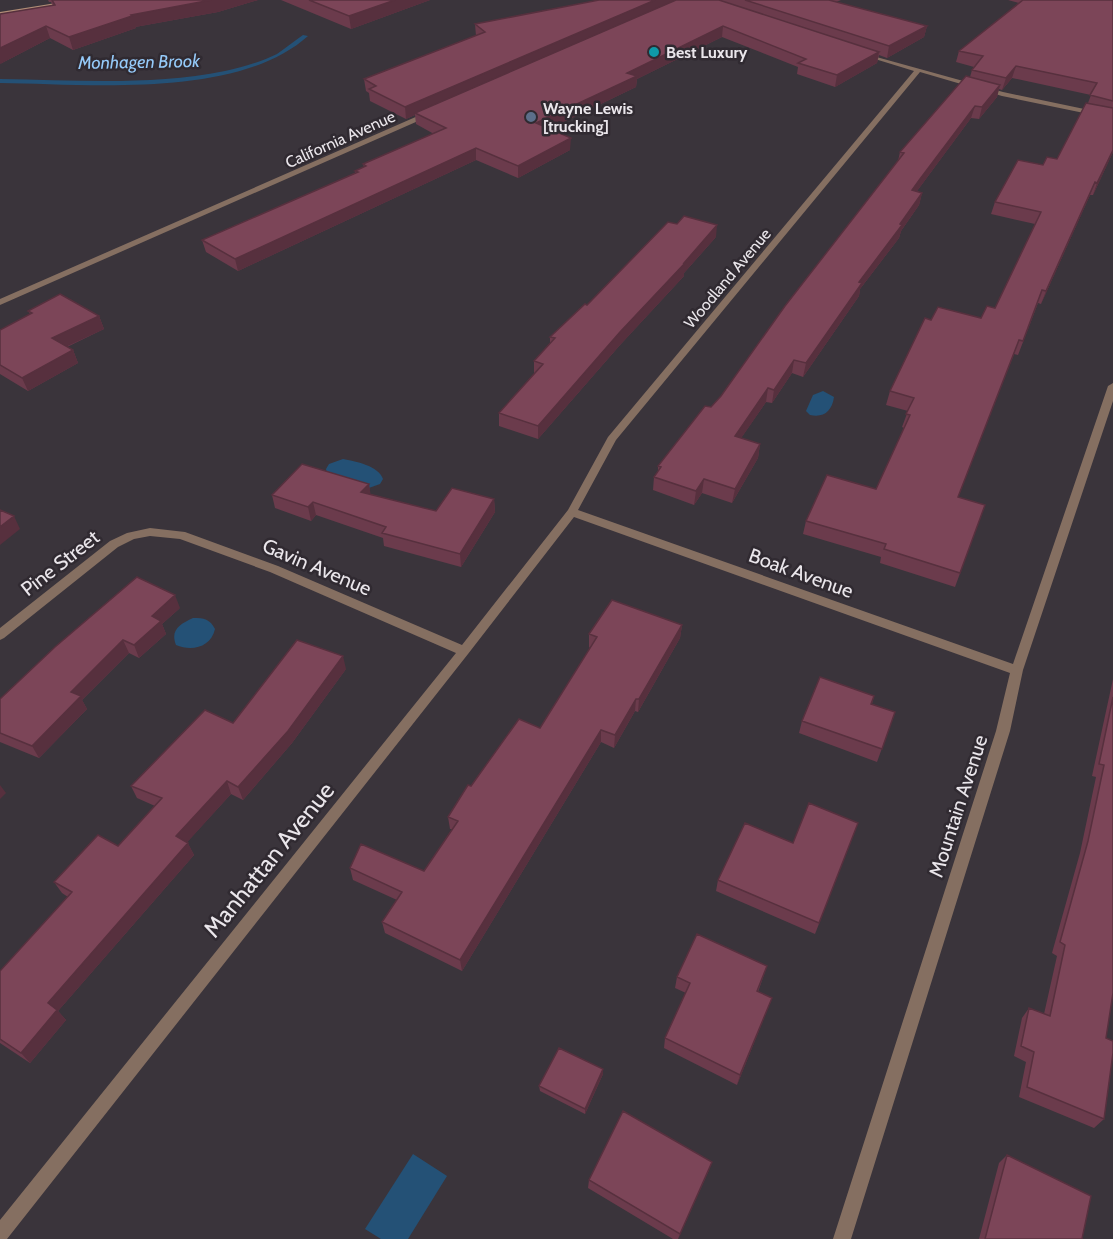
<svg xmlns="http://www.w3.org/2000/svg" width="1113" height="1239" font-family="Cabin,sans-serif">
  <rect width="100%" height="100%" fill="#3a343b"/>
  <path fill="#245176" d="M823 391 834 397C832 411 824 418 810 415L806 411 813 395Z
    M343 459C355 461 379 466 383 479L380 484 366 489 327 474 326 469 329 464Z
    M193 618C204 618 210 619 215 629 211 647 192 652 176 645 170 630 180 624 193 618Z
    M413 1154 447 1176 408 1239H381L365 1229Z"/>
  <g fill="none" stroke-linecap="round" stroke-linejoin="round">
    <path fill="#245176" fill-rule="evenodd" d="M303 35 308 36C238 99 89 84 0 83V79C75 80 151 86 225 71 242 67 261 62 277 54 286 48 294 41 303 35Z"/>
    <path fill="#856f61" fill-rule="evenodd" d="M862 53 1003 92 1113 115V119L1002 96 920 72 616 440 578 510 1013 664 1108 386 1113 383V401L1023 670 1010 731 851 1239H833L996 731 1010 673 574 517 468 654 7 1239H0V1220L456 653 270 572 180 539 150 536 134 539 118 547 4 638 0 640V628L110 541 127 533 150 528 185 532 278 566 462 645 568 510 608 437 914 71 862 55Z
      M427 112 434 114 0 305V299Z"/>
    <path fill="#b18e77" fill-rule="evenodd" d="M75 0H89L0 16V12Z"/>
  </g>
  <path fill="#6b3b4c" d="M48 0H258L218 12 135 27 136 28 73 50 50 38 0 64 53 6 51 2H49Z
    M281 0H430L351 29Z
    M599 0H841L836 2 927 26 924 37 887 58 879 55 877 63 835 87 797 74 798 67 722 37 637 79 636 87 549 129 570 150 518 178 476 160 238 271 206 252 202 240 355 173V171L364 167 363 164 434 134 416 124 415 115 406 119 370 101 369 93 366 91 364 79 476 36 475 24Z
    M1008 0H1113V152L1093 195H1090L1041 304 1038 303 1018 355 1014 354 958 497 985 505 955 587 880 563 881 557 803 534 806 521 876 489 904 428 902 427 908 411 886 405 890 391 931 320 981 318 995 308 1035 224 991 214 995 202 1043 165 1057 159 1088 103 1091 95 1012 78 1002 90 999 89 997 97 979 119 971 118 917 191 922 193 919 205 901 231 899 238 860 289 859 296 803 377 792 373 772 403 766 402 741 438 760 444 758 458 732 503 702 493 694 505 653 490 654 477 658 472V466L721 396 898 161 900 152 970 77 972 70 974 67 956 62 959 51 1019 3Z
    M716 237 684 273V276L620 345 538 439 499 426V413L534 374V361L550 343V337L587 305Z
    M28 311 99 316 104 329 67 347 73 350 78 363 28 391 0 374V330L30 314Z
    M369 484 370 494 436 511 494 499 495 512 461 567 384 546 383 538 316 515 311 521 275 508 272 495Z
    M180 608 162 624 166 634 139 658 129 653 82 700 87 709 39 758 0 742V699Z
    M682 625 680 638 638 712 635 711 614 748 601 742 462 971 385 933 382 922 397 900 353 880 350 868 424 871 452 829H450L448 817 471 786 540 728 590 648 589 647V634Z
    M346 669 292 743 243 800 231 794 187 842 194 855 58 1011 66 1020 30 1063 0 1043V971L68 897 62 893 54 882 118 846 155 806 137 798 131 786 233 723Z
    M1113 679V993L1106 1038 1104 1119 1094 1128 1019 1097 1026 1062 1014 1056 1022 1018 1029 1008 1044 1014 1057 956 1052 953 1080 853 1096 777 1092 776Z
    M874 696 872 704 895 712 877 762 799 733 802 721Z
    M858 823 815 934 716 891 718 880Z
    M767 966 758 992 772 998 737 1085 664 1048 665 1038 686 993 675 988 677 977Z
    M603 1074 585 1114 540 1091 539 1086Z
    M1007 1155 1082 1239H979L999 1163Z
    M709 1170 678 1239H673L588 1188 589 1180Z"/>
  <path fill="#57303e" d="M211 0H258L218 12 135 27 136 28 73 50 69 37 131 15Z
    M395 0H430L351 29 349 16Z
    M655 0H680L415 113V115L406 119 405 107Z
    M46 26 50 38 0 64V48Z
    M723 26 722 37 637 79 636 87 536 135V123L627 73Z
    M927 26 924 37 887 58 889 46Z
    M879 52 877 63 835 87 837 75Z
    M1016 66 1012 78 1002 90 1006 78Z
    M1000 85 997 97 979 119 982 107Z
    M975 106 971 118 917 191 909 203 912 190 920 179Z
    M571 138 570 150 518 178V166Z
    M476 148V160L238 271 235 259Z
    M1113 150V152L1093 195 1097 183Z
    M1095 182 1090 195 1041 304 1046 291Z
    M922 193 919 205 901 231 899 238 860 289 859 296 803 377 806 363 859 282Z
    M717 225 716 237 684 273V276L620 345 538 439V426L620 332Z
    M99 316 104 329 57 351 52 338Z
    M73 350 78 363 28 391 22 378Z
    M794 360 792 373 772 403 774 390Z
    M768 388 766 402 733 450 735 436Z
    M760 444 758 458 732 503 735 489Z
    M704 479 702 493 694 505 696 491Z
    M369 484 371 497 361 492Z
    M494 499 495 512 461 567 460 554Z
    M313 502 316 515 311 521 308 507Z
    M14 516 20 529 0 545V527Z
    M175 595 180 608 162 624 166 634 139 658 134 645 152 616Z
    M682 625 680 638 638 712 639 699Z
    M123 640 129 653 82 700 87 709 39 758 32 746 71 692Z
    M343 656 346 669 292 743 243 800 238 787Z
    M636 699 635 711 614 748 615 735Z
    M601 730V742L462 971 460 960Z
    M227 781 231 794 182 848 176 836Z
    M0 785 6 793 0 799Z
    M188 843 194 855 58 1011 66 1020 30 1063 21 1053 48 1003Z
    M772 998 768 1008 737 1085 740 1075Z
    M603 1069V1074L585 1114V1109Z
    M712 1162 709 1170 678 1239 680 1234Z"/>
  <path fill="#7c4558" stroke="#57303e" stroke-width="1.5" d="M52 0H211L131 15 132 16 69 37 46 26 0 48V14L55 5Z
    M309 0H395L349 16Z
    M599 0H655L405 107 369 89 376 86 364 79 485 32 475 24Z
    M676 0H719L879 52 837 75 798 63 806 59 723 26 627 73 637 76 536 123 571 138 518 166 476 148 235 259 202 240 358 172 355 171 366 166 363 164 446 128 415 113Z
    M745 0H829L927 26 889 46Z
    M1023 0H1113V101L1090 95 1097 83 1016 66 1006 78 972 70 983 56 959 51Z
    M966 76 1000 85 982 107 975 106 920 179 912 190 922 193 900 224 902 225 859 282 862 283 806 363 794 360 774 390 768 388 735 436 760 444 735 489 704 479 696 491 654 477 661 467 658 466 705 406 711 407 721 396 785 306 904 153 900 152Z
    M1086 103 1113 108V150L1097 183 1095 182 1046 291 1042 290 1023 341 1019 340 958 497 985 505 960 573 884 549 886 544 806 521 827 475 876 489 910 415 906 414 914 398 890 391 925 318 931 320 938 307 981 318 987 306 995 308 1041 212 995 202 1018 160 1043 165 1047 157 1057 159Z
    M684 216 717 225 684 263H685L620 332 538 426 499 413 543 364 534 361 555 338 550 337 585 304 587 305 668 222 677 224Z
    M60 294 99 316 52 338 73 350 22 378 0 365V330L32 313 28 311Z
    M302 464 369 484 361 492 436 511 452 488 494 499 460 554 382 533 386 527 313 502 308 507 272 495Z
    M0 510 14 516 0 527Z
    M137 577 175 595 152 616 161 621 134 645 123 640 71 692 81 696 32 746 0 733V699L55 647Z
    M612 600 682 625 639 699H636L615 735 601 730 460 960 382 922 402 892 350 868 361 844 424 871 458 821 448 817 468 785 471 786 519 719 540 728 597 637 589 634Z
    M297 640 343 656 288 731 238 787 227 781 176 836 188 843 48 1003 57 1010 21 1053 0 1039V971L72 892 54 882 98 835 118 846 162 798 131 786 205 710 233 723Z
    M820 677 874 696 871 704 895 712 882 749 802 721Z
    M1113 697V993L1106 1038 1113 1041V1053L1104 1119 1027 1087 1034 1052 1021 1046 1029 1008 1050 1016 1065 945 1060 942 1088 841 1104 765 1099 764Z
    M809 803 858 823 819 923 718 880 745 823 793 843Z
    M697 934 767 966 757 991 772 998 740 1075 665 1038 690 983 677 977Z
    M559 1048 603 1069 585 1109 539 1086Z
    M623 1111 712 1162 680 1234 589 1180Z
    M1007 1155 1091 1196 1082 1239H985Z"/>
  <circle fill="#0f9aa8" stroke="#302a31" stroke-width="2" cx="654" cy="52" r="6"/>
  <circle fill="#5c6f8a" stroke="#302a31" stroke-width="2" cx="531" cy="117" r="6"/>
  <g text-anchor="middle" stroke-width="5" stroke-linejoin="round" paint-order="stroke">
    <g font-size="16" font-weight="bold" fill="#eae6eb" stroke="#302a31" text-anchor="start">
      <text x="666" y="58">Best Luxury</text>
      <text x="543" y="114">Wayne Lewis<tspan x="543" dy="18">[trucking]</tspan></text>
    </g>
    <g font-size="16" fill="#eae6eb" stroke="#302a31">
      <text transform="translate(340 139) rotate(-24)" y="6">California Avenue</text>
      <text transform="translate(727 278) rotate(-50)" y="6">Woodland Avenue</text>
    </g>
    <g font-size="18" font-style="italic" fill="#95caf9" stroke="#302a31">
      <text transform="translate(139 62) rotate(-1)" y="6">Monhagen Brook</text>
    </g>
    <g font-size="20" fill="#eae6eb" stroke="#302a31">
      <text transform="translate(60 563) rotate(-38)" y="7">Pine Street</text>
      <text transform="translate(317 567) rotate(23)" y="7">Gavin Avenue</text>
      <text transform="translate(801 573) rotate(20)" y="7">Boak Avenue</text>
      <text transform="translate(958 806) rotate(-72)" y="7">Mountain Avenue</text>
    </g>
    <g font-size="24" fill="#eae6eb" stroke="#302a31">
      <text transform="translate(269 860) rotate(-51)" y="8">Manhattan Avenue</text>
    </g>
  </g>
</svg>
